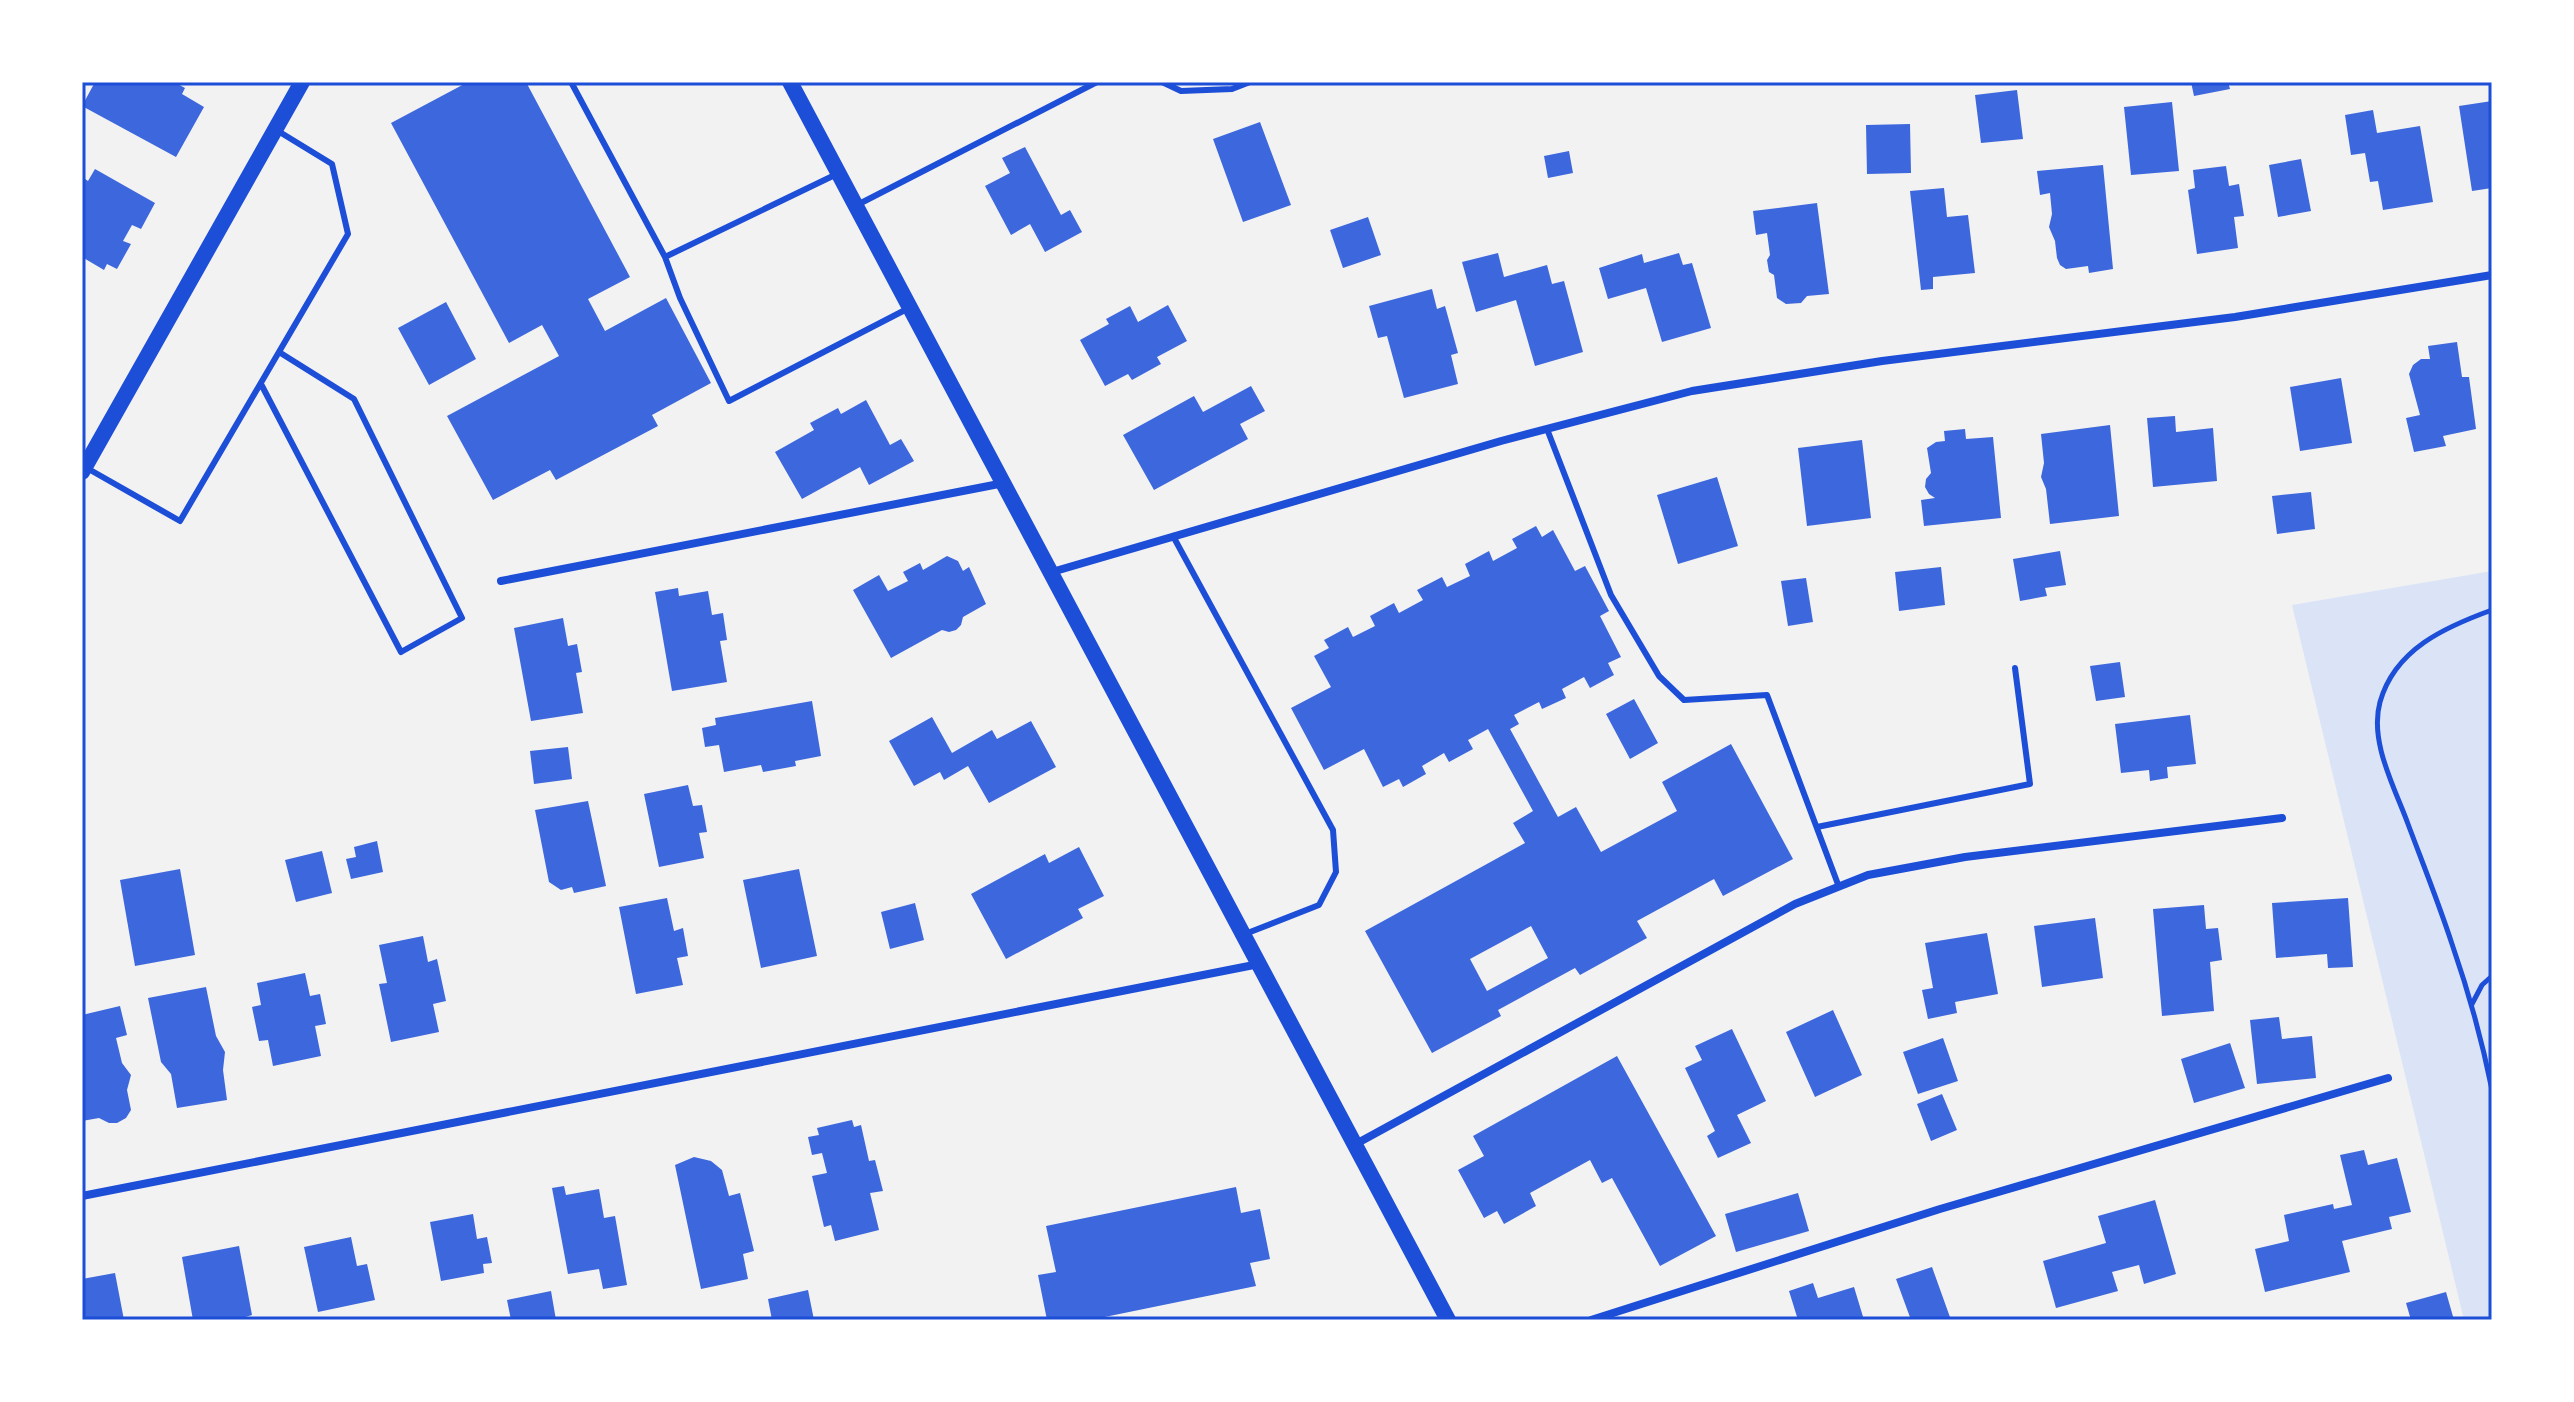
<svg xmlns="http://www.w3.org/2000/svg" width="2574" height="1402" font-family="'Noto Sans',sans-serif">
  <rect width="100%" height="100%" fill="#f2f2f2"/>
  <path fill="#dbe4f7" d="M2492 571V1320H2464L2292 605Z"/>
  <path fill="#3d67dc" fill-rule="evenodd" d="M95 82H174L185 88 182 94 204 107 176 157 82 106Z
    M468 82H526L630 277 588 299 605 331 666 298 711 383 652 415 658 426 556 480 550 470 493 500 447 416 559 356 542 325 509 343 391 123Z
    M2191 82H2228L2230 89 2194 96Z
    M2017 90 2023 139 1981 143 1975 95Z
    M2492 101V188L2472 191 2459 106Z
    M2172 102 2179 171 2131 175 2124 107Z
    M2373 110 2377 133 2420 126 2433 202 2383 210 2378 181 2370 182 2365 153 2351 155 2345 115Z
    M1260 122 1291 205 1243 222 1213 139Z
    M1910 124 1911 173 1867 174 1866 125Z
    M1025 147 1061 215 1070 210 1082 232 1045 252 1030 224 1011 235 985 186 1010 173 1002 158Z
    M1569 151 1573 173 1548 178 1544 156Z
    M2301 159 2311 211 2278 217 2269 165Z
    M2103 165 2113 269 2089 273 2088 266 2066 269 2060 265 2057 258 2055 241 2049 227 2052 214 2050 193 2040 195 2037 171Z
    M2226 166 2229 186 2239 184 2244 216 2234 217 2238 248 2197 254 2188 190 2195 188 2193 170Z
    M95 169 155 203 141 229 132 225 123 241 131 244 117 269 107 264 104 270 82 257V177L88 181Z
    M1944 188 1947 217 1968 215 1975 273 1933 277V289L1921 290 1910 191Z
    M1817 203 1829 294 1807 296 1801 303 1786 304 1777 298 1774 275 1769 272 1767 260 1770 255 1767 233 1756 235 1753 211Z
    M1368 217 1381 255 1343 268 1330 230Z
    M1498 253 1504 277 1547 265 1552 284 1564 281 1583 352 1535 366 1516 300 1476 312 1462 262Z
    M1679 253 1683 265 1692 263 1711 328 1662 342 1646 288 1608 299 1599 268 1642 254 1644 263Z
    M1432 289 1437 309 1445 306 1458 353 1451 355 1458 384 1404 398 1387 336 1378 338 1369 306Z
    M446 302 476 359 429 385 398 328Z
    M1168 305 1187 341 1157 357 1161 364 1132 380 1128 374 1105 386 1080 340 1109 324 1106 319 1130 306 1138 322Z
    M2457 342 2462 377H2469L2476 429 2443 436 2446 446 2414 452 2406 418 2420 415 2409 374 2413 365 2421 359H2430L2428 346Z
    M2341 378 2352 443 2300 451 2290 387Z
    M1251 386 1265 411 1240 424 1248 439 1154 490 1123 435 1194 396 1203 412Z
    M866 400 890 445 901 439 914 461 869 485 860 467 802 499 775 452 814 430 810 423 838 408 841 414Z
    M2175 416 2176 432 2213 428 2217 481 2153 487 2147 418Z
    M2110 425 2119 516 2050 524 2046 489 2041 477 2044 463 2041 434Z
    M1965 429 1966 439 1993 437 2001 518 1924 526 1921 500 1935 498 1929 494 1925 487 1926 479 1931 473 1927 448 1936 442 1945 441 1944 431Z
    M1862 440 1871 518 1807 526 1798 448Z
    M1717 477 1738 546 1678 564 1657 495Z
    M2311 492 2315 529 2277 534 2272 496Z
    M1536 526 1542 537 1553 530 1575 571 1585 566 1609 611 1600 616 1621 657 1608 663 1614 675 1590 688 1584 677 1562 689 1566 698 1542 709 1539 702 1514 715 1519 724 1510 729 1558 817 1576 807 1601 852 1677 811 1662 782 1731 744 1793 859 1723 896 1714 879 1637 921 1647 938 1580 975 1575 968 1498 1010 1501 1016 1432 1053 1365 931 1525 843 1513 823 1533 811 1488 729 1468 740 1473 749 1449 762 1444 753 1422 766 1426 774 1403 787 1399 779 1383 787 1364 749 1324 770 1291 708 1331 687 1314 656 1329 648 1324 640 1348 627 1353 637 1375 626 1370 616 1394 603 1399 613 1423 600 1417 590 1442 577 1447 587 1470 576 1465 564 1489 551 1493 561 1517 548 1512 539ZM1531 926 1548 958 1487 991 1470 959Z
    M2060 551 2066 585 2045 588 2047 596 2020 601 2013 559Z
    M947 556 958 561 963 571 969 567 986 604 963 617 961 625 956 630 949 632 942 630 891 658 853 590 879 575 888 591 908 581 903 572 920 563 923 570Z
    M1941 567 1945 605 1899 611 1895 572Z
    M1806 578 1813 622 1788 626 1781 581Z
    M678 588 679 596 708 591 712 615 723 613 727 640 720 641 727 682 672 691 655 592Z
    M563 618 568 646 577 644 582 672 576 673 583 713 531 721 514 628Z
    M2120 662 2125 697 2096 701 2090 666Z
    M1634 699 1658 743 1630 759 1606 714Z
    M812 701 821 756 795 761 796 766 763 772 761 765 724 772 719 745 705 747 702 728 716 725 715 718Z
    M2190 715 2196 764 2167 767 2168 778 2150 781 2149 770 2121 773 2115 724Z
    M932 717 952 753 992 730 997 739 1031 721 1056 767 989 803 968 766 944 780 940 772 914 786 889 741Z
    M568 747 572 779 534 784 530 751Z
    M688 785 693 806 702 805 707 832 699 833 704 858 659 867 644 794Z
    M588 801 606 886 574 893 572 887 561 890 549 882 535 810Z
    M377 841 383 872 351 879 346 859 356 857 354 847Z
    M1079 847 1104 896 1078 909 1083 918 1006 959 971 894 1045 854 1049 863Z
    M322 851 332 893 296 902 285 860Z
    M180 869 195 955 135 966 120 880Z
    M799 869 817 956 761 968 743 880Z
    M667 898 674 931 683 928 688 956 677 958 683 985 636 994 619 907Z
    M2348 898 2353 967 2328 968 2327 954 2276 958 2272 903Z
    M915 903 924 940 890 949 881 912Z
    M2204 905 2206 929 2218 928 2222 960 2210 962 2214 1011 2162 1016 2153 909Z
    M2095 918 2103 978 2042 987 2034 926Z
    M1987 933 1998 994 1955 1002 1957 1013 1928 1019 1922 990 1933 988 1925 943Z
    M423 936 428 962 437 959 446 1001 433 1004 439 1032 391 1042 379 984 387 983 379 945Z
    M305 973 310 996 320 994 326 1024 315 1026 321 1056 273 1066 268 1040 259 1041 252 1007 261 1005 257 983Z
    M206 987 216 1036 225 1052 223 1070 227 1100 177 1108 171 1074 161 1062 148 998Z
    M120 1006 127 1035 116 1038 122 1063 131 1075 127 1090 131 1110 126 1118 117 1123H109L99 1118 82 1121V1015Z
    M1833 1010 1862 1075 1815 1097 1786 1032Z
    M2279 1017 2282 1039 2312 1036 2316 1078 2257 1084 2250 1020Z
    M1732 1029 1766 1101 1737 1115 1751 1143 1718 1158 1707 1136 1715 1131 1685 1068 1702 1060 1695 1046Z
    M1943 1038 1958 1081 1918 1094 1903 1052Z
    M2230 1043 2245 1088 2194 1103 2181 1059Z
    M1617 1056 1716 1236 1660 1266 1612 1178 1602 1183 1590 1160 1530 1193 1536 1206 1504 1224 1497 1211 1484 1218 1458 1170 1484 1156 1473 1136Z
    M1942 1094 1957 1130 1931 1141 1917 1104Z
    M852 1120 854 1127 861 1125 869 1161 875 1160 883 1191 870 1193 879 1230 835 1241 831 1225 824 1227 812 1176 827 1173 822 1153 812 1155 808 1137 819 1135 817 1128Z
    M2364 1150 2368 1165 2397 1158 2411 1212 2389 1217 2392 1229 2342 1241 2350 1272 2265 1292 2255 1249 2289 1241 2284 1215 2333 1204 2334 1209 2352 1205 2340 1155Z
    M694 1157 711 1161 722 1170 729 1196 740 1193 754 1251 743 1254 748 1279 701 1289 675 1165Z
    M564 1186 566 1195 599 1189 604 1218 615 1216 627 1285 603 1289 599 1269 568 1274 552 1188Z
    M1236 1187 1241 1213 1260 1209 1270 1259 1250 1263 1256 1286 1090 1320H1047L1038 1275 1056 1272 1046 1226Z
    M1798 1193 1809 1231 1736 1252 1725 1214Z
    M2155 1200 2176 1274 2144 1284 2139 1265 2112 1272 2118 1291 2056 1308 2043 1261 2106 1243 2098 1216Z
    M473 1214 477 1239 487 1237 492 1263 483 1264 484 1273 441 1281 430 1222Z
    M351 1237 357 1266 367 1264 375 1300 318 1312 304 1247Z
    M239 1246 252 1315 236 1320H193L182 1257Z
    M1932 1267 1951 1320H1911L1896 1279Z
    M115 1273 124 1320H82V1279Z
    M1813 1283 1818 1298 1854 1287 1864 1320H1798L1789 1291Z
    M808 1290 814 1320H772L768 1299Z
    M551 1291 556 1320H511L507 1300Z
    M2446 1292 2454 1320H2411L2406 1303Z"/>
  <g fill="none" stroke-linecap="round" stroke-linejoin="round">
    <path stroke="#1d4ed8" stroke-width="5" d="M2492 610C2445 627 2395 649 2380 702 2369 742 2395 788 2408 824 2423 864 2439 904 2452 944 2469 993 2482 1040 2492 1090
      M2472 1004 2482 985 2492 976"/>
    <path stroke="#1d4ed8" stroke-width="6" d="M571 82 665 257 839 173
      M1162 82 1181 91 1232 89 1250 82
      M859 204 1097 82
      M665 257 680 298 729 401 907 309
      M261 384 401 652 462 618 354 399 279 352
      M1547 429 1611 595 1659 676 1684 700 1767 695 1839 887
      M85 467 180 521 348 234 332 164 278 131
      M1173 536 1333 830 1336 872 1319 905 1245 934
      M1817 827 2030 784 2015 668"/>
    <path stroke="#1d4ed8" stroke-width="8" d="M1052 572 1501 441 1692 391 1882 361 2235 317 2492 275
      M501 581 1004 483
      M1354 1145 1795 904 1868 875 1965 857 2282 818
      M82 1196 1259 964
      M1591 1320 1940 1209 2388 1078"/>
    <path stroke="#1d4ed8" stroke-width="16" d="M790 82 1448 1320
      M82 472 302 82"/>
  </g>
  <rect width="2574" height="1402" fill="none" stroke="#ffffff" stroke-width="168"/>
  <rect x="84" y="84" width="2406" height="1234" fill="none" stroke="#1d4ed8" stroke-width="3"/>
</svg>
